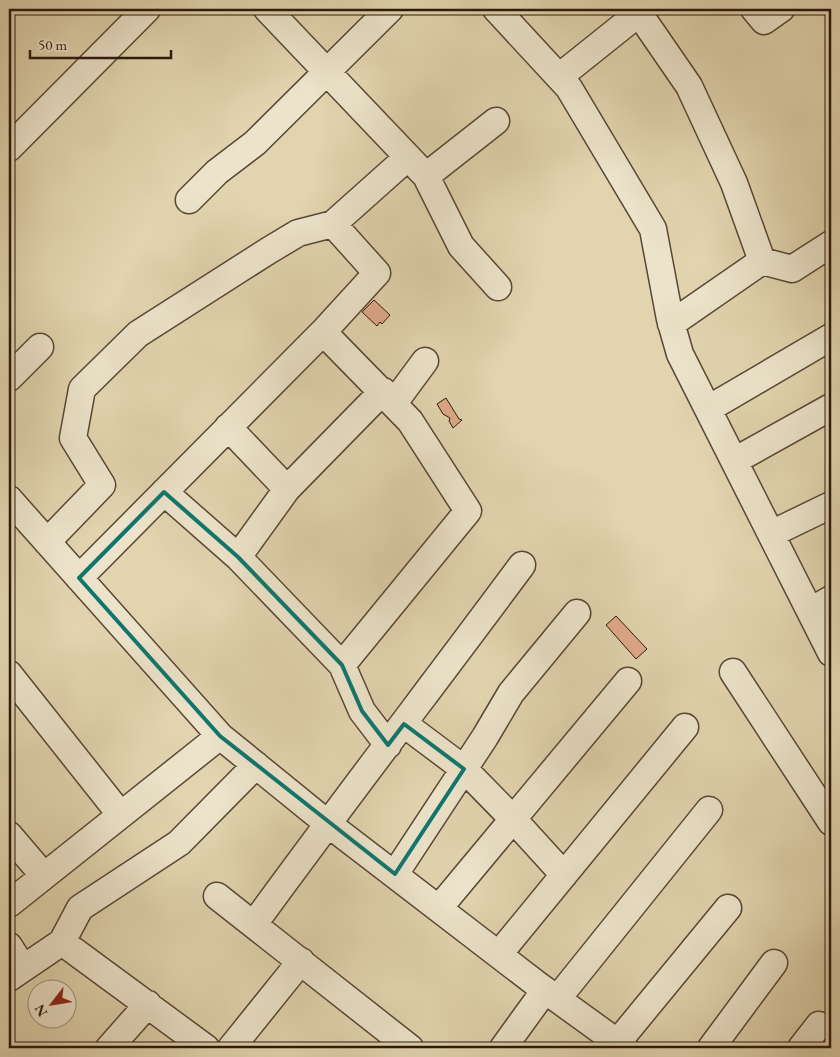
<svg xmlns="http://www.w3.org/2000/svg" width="840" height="1057" font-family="'EB Garamond',serif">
  <rect width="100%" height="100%" fill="#e1d4ae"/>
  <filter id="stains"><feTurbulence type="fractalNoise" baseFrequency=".004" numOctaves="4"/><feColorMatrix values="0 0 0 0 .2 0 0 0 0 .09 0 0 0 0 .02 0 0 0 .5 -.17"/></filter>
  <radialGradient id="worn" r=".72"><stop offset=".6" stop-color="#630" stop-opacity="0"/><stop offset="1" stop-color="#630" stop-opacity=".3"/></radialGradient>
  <path fill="#e0a98b" stroke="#2b180e" d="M374 300 390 315 382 324 380 322 377 326 362 312Z
    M446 398 459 419 462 420 453 428 449 421 450 418 443 414 437 404Z
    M616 616 647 649 636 659 606 625Z"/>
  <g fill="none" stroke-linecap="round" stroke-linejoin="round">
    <defs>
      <path id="minor" d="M267 9 426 176 461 246 498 287
        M496 9 569 88 653 229 670 319 680 354 831 653
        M636 9 689 86 734 183 762 261 671 324
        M754 9 764 21 781 9
        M559 77 639 13
        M9 148 147 9
        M426 176 496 121
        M189 200 217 172 255 143 390 9
        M333 224 408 157
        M762 261 792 269 831 244
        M9 378 40 347
        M394 403 425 361
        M708 409 831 337
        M228 427 287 489 383 391
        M734 461 831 407
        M164 492 238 557 342 665
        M9 499 220 736 327 823 538 985 625 1048
        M771 534 831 505
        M47 542 102 485 73 438 82 389 138 334 268 251 298 233 333 224 377 273 323 332
        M238 557 287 489
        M79 578 323 332 410 421 468 511 342 665 362 711 388 745
        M810 611 831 599
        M733 672 831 822
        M9 674 120 814
        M404 724 464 769 513 819 564 875
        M9 835 44 876
        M395 874 485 737 511 693 577 613
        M217 896 410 1048
        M9 904 220 736
        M439 908 628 681
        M254 924C342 803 433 685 522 565
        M62 942 206 1048
        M9 946 23 968
        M499 954 685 727
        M9 978 62 942 80 908 179 843 256 765
        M558 998 709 810
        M617 1043 728 908
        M109 1048 148 1004
        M231 1048 301 961
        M503 1048 545 990
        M711 1048 774 963
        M801 1048 819 1025"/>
    </defs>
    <use href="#minor" stroke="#584736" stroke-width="29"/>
    <use href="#minor" stroke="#ece3ca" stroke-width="26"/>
  </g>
  <path fill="none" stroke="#0f766e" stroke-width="4" stroke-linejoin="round" d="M164 492 238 557 342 665 362 711 388 745 404 724 464 769 395 874 220 736 79 578Z"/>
  <rect width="840" height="1057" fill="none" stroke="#e1d4ae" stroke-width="30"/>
  <rect x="10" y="10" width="820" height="1037" fill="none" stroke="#2b180e" stroke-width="2.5"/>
  <rect x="15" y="15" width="810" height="1027" fill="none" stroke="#2b180e"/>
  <g transform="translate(52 1004) rotate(239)"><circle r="24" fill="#ece3ca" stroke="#9f927f"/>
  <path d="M0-4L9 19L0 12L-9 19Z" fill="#8f2418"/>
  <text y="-8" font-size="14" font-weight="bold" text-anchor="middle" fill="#2b180e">N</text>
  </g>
  <path d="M30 50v8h141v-8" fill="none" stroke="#2b180e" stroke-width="2.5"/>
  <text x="38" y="50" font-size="15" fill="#2b180e" stroke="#ece3ca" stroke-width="4" paint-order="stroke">50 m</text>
  <rect width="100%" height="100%" filter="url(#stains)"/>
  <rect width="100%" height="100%" fill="url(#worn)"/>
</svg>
